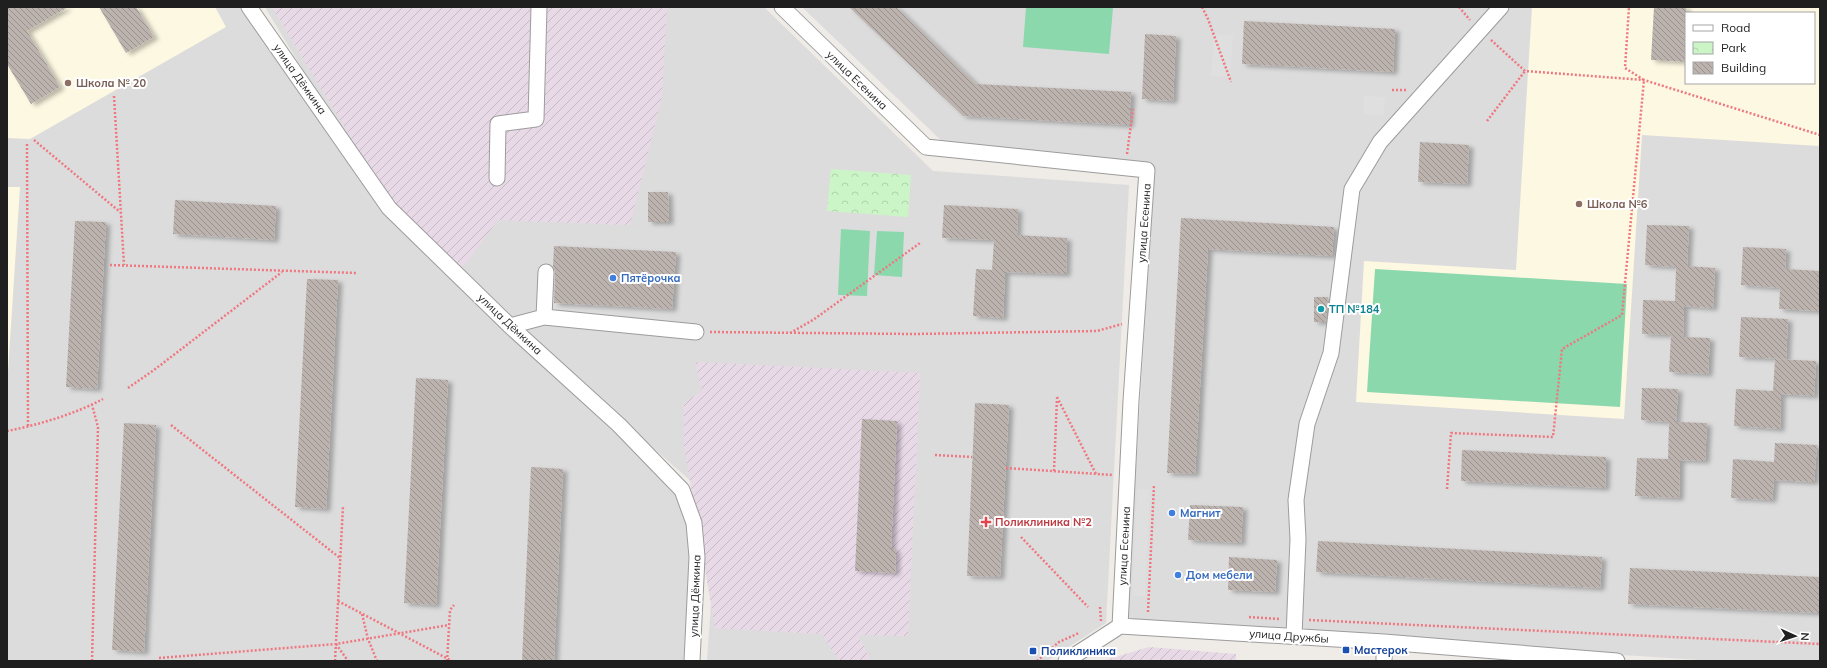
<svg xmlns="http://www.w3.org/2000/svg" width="1827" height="668" font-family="Mulish,sans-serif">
  <defs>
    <pattern id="industrial-furrows" width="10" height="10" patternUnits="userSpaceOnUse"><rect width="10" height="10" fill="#e8d9e7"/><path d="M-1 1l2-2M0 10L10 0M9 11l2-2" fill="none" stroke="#c7bac6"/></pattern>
    <pattern id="park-crowns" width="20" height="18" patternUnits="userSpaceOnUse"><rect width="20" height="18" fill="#cbf5c7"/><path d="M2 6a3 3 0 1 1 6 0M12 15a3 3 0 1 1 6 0" fill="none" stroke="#aed2aa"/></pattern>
    <pattern id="building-back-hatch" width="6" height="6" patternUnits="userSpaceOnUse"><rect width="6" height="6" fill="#bcb3af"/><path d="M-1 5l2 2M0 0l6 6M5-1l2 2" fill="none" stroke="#98918e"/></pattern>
    <filter id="shadow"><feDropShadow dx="4.5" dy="2.5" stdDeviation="2" flood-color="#0004"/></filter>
  </defs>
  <rect width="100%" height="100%" fill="#efebe6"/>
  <path fill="#dddcdd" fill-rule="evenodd" d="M7 7H249L361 167 265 7H764L933 171 1129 185 1106 623 1047 661H707L715 547 694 484 471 286 682 490 694 523 692 661H7Z
    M802 7H1820V661H1716L1126 623 1155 166 947 146ZM1686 13H1814V83H1686Z"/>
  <path fill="url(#industrial-furrows)" d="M272 7H667L662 96 630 225 498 220 463 267 400 219Z
    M695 362 920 373 908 636 858 635 871 661H839L822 634 715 628 684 446V403L702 391Z
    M1149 647 1236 654V661H1102Z"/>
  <path fill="#fdf8e2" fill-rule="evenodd" d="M7 7H215L226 27 30 139 7 138Z
    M1532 7H1820V146L1642 135 1624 419 1356 402 1364 261 1516 270ZM1686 13H1814V83H1686Z
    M7 187H20L7 387Z"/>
  <path fill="url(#park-crowns)" d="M831 169 911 175 908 217 827 211Z"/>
  <path fill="#8bd8ad" d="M1026 7 1113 8 1109 54 1023 47Z
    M841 229 870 231 867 296 838 295Z
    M877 231 904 232 902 277 874 275Z
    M1375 269 1627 284 1620 407 1367 392Z"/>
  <path fill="#dfdfdf" d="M1214 34 1233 35 1230 77 1211 76Z
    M1364 96 1385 97 1384 115 1363 114Z
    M1137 489 1150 490 1145 596H1132Z"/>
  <path fill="url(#building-back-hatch)" filter="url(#shadow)" d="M7 7H68L27 31 60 87 31 104 7 64Z
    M99 7H136L154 37 126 53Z
    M849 7H896L976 84 1131 92 1129 125 963 116Z
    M1654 7H1686V62L1651 60Z
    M1244 21 1395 29 1393 72 1242 64Z
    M1145 34 1176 36 1173 101 1142 99Z
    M1420 142 1469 145 1467 184 1418 182Z
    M648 192H668L669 222H648Z
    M175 200 276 206 274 240 173 234Z
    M944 205 1018 209 1017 235 1067 238 1066 274 1005 272 1003 318 973 316 976 269 992 270 994 240 942 238Z
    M1181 218 1334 227 1332 256 1208 249 1195 474 1167 473Z
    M75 221 106 222 97 389 66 387Z
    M1647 225 1689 226 1687 266 1715 268 1713 308 1684 306 1683 337 1710 338 1708 374 1669 372 1671 335 1642 334 1643 300 1675 301 1676 267 1645 265Z
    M554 246 676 252 672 309 554 303 555 272 553 266Z
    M1743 247 1786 249 1785 269 1820 271 1819 311 1779 309 1780 288 1741 285Z
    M307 279 338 280 326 509 295 507Z
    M1314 297H1328L1326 322H1314Z
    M1741 317 1788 319 1786 359 1739 357Z
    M1775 359 1816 361 1814 396 1781 394 1780 429 1734 426 1736 389 1773 391Z
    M416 378 448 380 436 605 404 603Z
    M1642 388 1678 389 1676 422 1707 423 1705 461 1680 460 1679 498 1635 496 1637 458 1668 459 1669 422 1641 420Z
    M975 403 1009 405 1000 577 967 576Z
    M862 419 897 421 891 549H896L895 573 855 571Z
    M124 423 156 425 144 652 112 650Z
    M1775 443 1817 445 1814 482 1774 480 1772 500 1731 498 1733 459 1774 462Z
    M1462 450 1606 457 1605 488 1461 481Z
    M531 467 563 469 554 661H522Z
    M1190 505 1243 507 1241 543 1188 540Z
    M1318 541 1602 557 1600 588 1316 572Z
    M1229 557 1277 560 1275 592 1228 590Z
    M1630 568 1820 577V613L1628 604Z"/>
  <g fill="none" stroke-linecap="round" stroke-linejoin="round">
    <defs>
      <path id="minor" d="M249 7 389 208 510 326 619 425 682 490 694 523 697 557 692 661
        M782 7 926 147 1147 170 1131 401 1120 626
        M497 178 498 124 536 119 539 7
        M544 317 546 272
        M510 326 544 317 696 332
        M1294 636 1298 539 1296 500 1307 424 1331 353 1352 189 1380 142 1501 7
        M1066 661 1120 626 1384 642 1617 661
        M1384 661V642"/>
    </defs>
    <use href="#minor" stroke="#9c9c9c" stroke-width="17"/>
    <path stroke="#ef777f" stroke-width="2.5" stroke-dasharray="2 2" stroke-linecap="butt" d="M1202 7 1208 19 1231 82
      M1459 7 1470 20
      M1491 40 1525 71 1644 80 1820 135
      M1392 90H1406
      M114 96 124 265
      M1487 121 1525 71
      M34 140 120 212
      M27 144 28 427
      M1127 154 1133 109
      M110 265 356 273
      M710 332 914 334 1097 331 1122 324
      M790 333 813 320 920 243
      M128 388 154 370 282 272
      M1057 397 1096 474
      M171 425 340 558
      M7 431C38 425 75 414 103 399
      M935 455 972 457
      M1006 468 1113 475
      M1054 471 1057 398
      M1447 489 1451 433 1553 437 1562 349 1622 315 1644 80 1625 68 1629 7
      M1021 537 1088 607
      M338 601 452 661
      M1100 607 1101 621
      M1148 612 1154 485
      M362 614 368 639 377 661
      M1249 617 1280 619
      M1309 620 1820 644
      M336 644 348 661
      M159 658 336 644 449 625
      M92 661 98 427 92 405
      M335 661 343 506
      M447 661 450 610 454 605
      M1037 661 1059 642 1079 633"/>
    <use href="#minor" stroke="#fff" stroke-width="15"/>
  </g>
  <g fill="#8d6e63" stroke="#fff" stroke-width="1.5">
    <circle cx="68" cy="83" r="4"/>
    <circle cx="1579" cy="204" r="4"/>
  </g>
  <g fill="#3f7fe0" stroke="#fff" stroke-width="1.5">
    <circle cx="613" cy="278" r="4"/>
    <circle cx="1172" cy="513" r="4"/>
    <circle cx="1178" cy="575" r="4"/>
  </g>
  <circle fill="#0f9aa8" stroke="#fff" stroke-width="1.5" cx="1321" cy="309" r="4"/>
  <path fill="#e0444e" stroke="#fff" stroke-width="1.5" d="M984 516h4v4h4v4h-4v4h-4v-4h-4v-4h4z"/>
  <g fill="#1a4fb4" stroke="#fff" stroke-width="1.5">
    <rect x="1342" y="646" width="8" height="8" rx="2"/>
    <rect x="1029" y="647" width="8" height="8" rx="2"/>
  </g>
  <g text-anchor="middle" stroke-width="4" stroke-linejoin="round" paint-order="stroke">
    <g font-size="11" fill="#1f1f1f" stroke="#fff">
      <text transform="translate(300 79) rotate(55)" y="4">улица Дёмкина</text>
      <text transform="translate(857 80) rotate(44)" y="4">улица Есенина</text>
      <text transform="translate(1144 223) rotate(-86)" y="4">улица Есенина</text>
      <text transform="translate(510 324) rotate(43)" y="4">улица Дёмкина</text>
      <text transform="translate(1124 546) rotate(-87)" y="4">улица Есенина</text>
      <text transform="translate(695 596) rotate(-88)" y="4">улица Дёмкина</text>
      <text transform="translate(1289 636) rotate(4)" y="4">улица Дружбы</text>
    </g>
    <g font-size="11" font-weight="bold" fill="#785e54" stroke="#fff" text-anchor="start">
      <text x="76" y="87">Школа № 20</text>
      <text x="1587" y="208">Школа №6</text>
    </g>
    <g font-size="11" font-weight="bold" fill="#366cbe" stroke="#fff" text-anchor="start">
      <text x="621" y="282">Пятёрочка</text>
      <text x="1180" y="517">Магнит</text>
      <text x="1186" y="579">Дом мебели</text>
    </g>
    <g font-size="11" font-weight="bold" fill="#0d838f" stroke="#fff" text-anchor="start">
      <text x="1329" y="313">ТП №184</text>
    </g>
    <g font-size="11" font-weight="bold" fill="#be3a42" stroke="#fff" text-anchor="start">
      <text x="995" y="526">Поликлиника №2</text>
    </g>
    <g font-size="11" font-weight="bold" fill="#164399" stroke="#fff" text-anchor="start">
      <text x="1354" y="654">Мастерок</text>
      <text x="1041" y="655">Поликлиника</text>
    </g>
  </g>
  <rect width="1827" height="668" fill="none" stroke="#1f1f1f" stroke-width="16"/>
  <rect x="1685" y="12" width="130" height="72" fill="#ffffff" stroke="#a5a5a5"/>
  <rect x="1693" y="25" width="20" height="6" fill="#ffffff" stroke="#a5a5a5"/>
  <text x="1721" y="32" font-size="12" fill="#1f1f1f">Road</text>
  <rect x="1693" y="42" width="20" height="12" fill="url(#park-crowns)" stroke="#a5a5a5"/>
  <text x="1721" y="52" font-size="12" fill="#1f1f1f">Park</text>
  <rect x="1693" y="62" width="20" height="12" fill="url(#building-back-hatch)" stroke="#a5a5a5"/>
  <text x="1721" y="72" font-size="12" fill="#1f1f1f">Building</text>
  <g transform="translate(1795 636) rotate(93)" stroke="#ffffff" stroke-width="3" paint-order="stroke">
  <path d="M0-3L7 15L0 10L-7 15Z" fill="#1f1f1f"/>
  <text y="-6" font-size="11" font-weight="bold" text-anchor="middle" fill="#1f1f1f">N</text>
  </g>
</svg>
